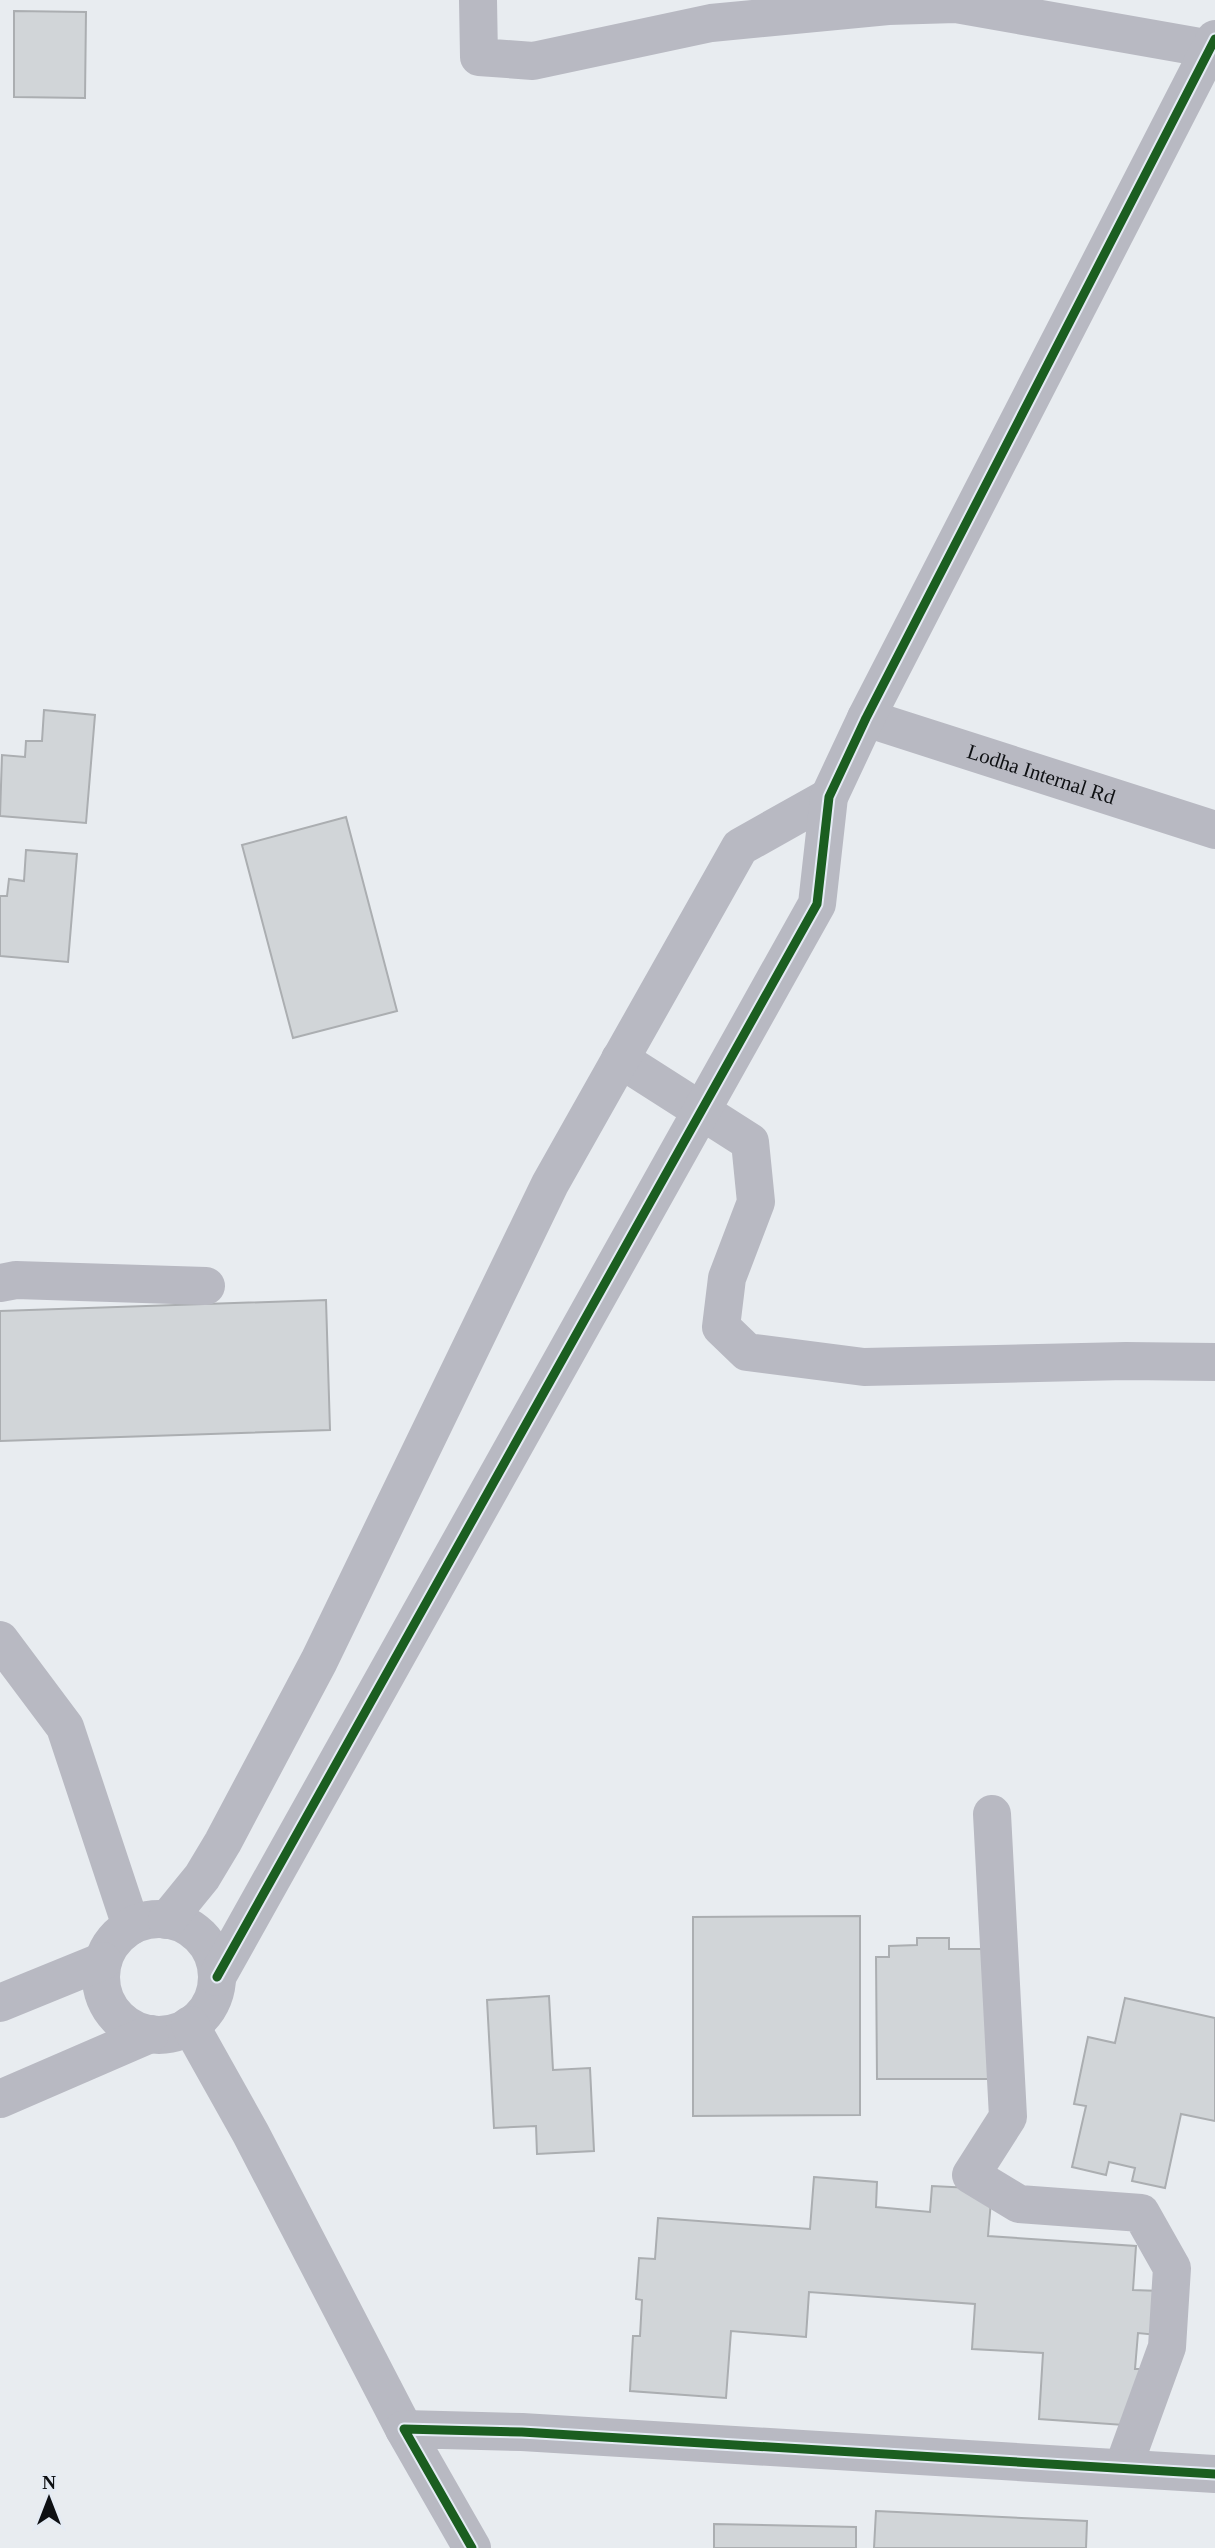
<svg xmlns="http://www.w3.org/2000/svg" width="1215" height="2548" font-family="'Times New Roman',serif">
  <rect width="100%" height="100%" fill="#e8ecf0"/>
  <path fill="#d1d5d8" stroke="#abaeb1" stroke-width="2" d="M14 11 86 12 85 98 14 97Z
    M44 710 95 715 86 823 0 816 2 755 25 757 26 741H42Z
    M346 817 397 1011 293 1038 242 845Z
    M26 850 77 854 68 962 0 956V896H7L9 879 24 881Z
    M326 1300 330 1430 0 1441V1311Z
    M860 1916V2115L693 2116V1917Z
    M917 1938H949V1949H989V2079H877L876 1957H889V1946L917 1945Z
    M549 1996 553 2070 590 2068 594 2151 537 2154 536 2126 494 2128 487 2000Z
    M1125 1998 1215 2018V2121L1181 2114 1165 2188 1132 2181 1135 2168 1109 2162 1106 2175 1072 2167 1086 2106 1074 2104 1088 2037 1115 2043Z
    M814 2177 877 2182 876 2207 930 2212 932 2186 992 2189 988 2236 1136 2246 1133 2290 1161 2291 1157 2335 1138 2333 1135 2369H1142L1138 2426 1039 2419 1043 2353 972 2349 975 2304 809 2292 806 2337 731 2331 726 2398 630 2391 633 2336H640L642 2300 636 2299 639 2258 655 2259 658 2218 810 2229Z
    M876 2511 1087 2521 1086 2548H874Z
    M714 2524 856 2527V2548H714Z"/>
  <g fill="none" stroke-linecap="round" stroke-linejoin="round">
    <g stroke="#b8b9c2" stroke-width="38">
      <path d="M478 0 479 57 533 61 711 23 888 6 956 4 1211 49"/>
      <path id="s1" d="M866 718 1215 830"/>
      <path d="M620 1059 750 1142 756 1202 727 1278 721 1327 747 1352 864 1367 1126 1361 1215 1362"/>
      <path d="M0 1283 16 1280 206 1286"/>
      <path d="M0 1640 65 1727 131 1926"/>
      <path d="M992 1814 1008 2117 971 2175 1019 2204 1141 2213 1172 2268 1167 2347 1123 2468"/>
      <circle cx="159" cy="1977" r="58"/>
      <path d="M167 1920 202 1877 223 1842 319 1661 550 1184 740 847 829 797"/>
      <path d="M217 1977 817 904 829 797 866 718 1215 39"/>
      <path d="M0 2003 103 1961"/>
      <path d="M190 2025 251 2134 404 2429"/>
      <path d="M0 2099 150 2034"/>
      <path d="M472 2548 404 2429 522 2432 1215 2474"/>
    </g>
    <defs>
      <path id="cycleway" d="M217 1977 817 904 829 797 866 718 1215 39
        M472 2548 404 2429 522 2432 1215 2474"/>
    </defs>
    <use href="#cycleway" stroke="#e4ebf4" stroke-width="13"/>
    <use href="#cycleway" stroke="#1b5e20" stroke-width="9"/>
  </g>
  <g text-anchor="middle" stroke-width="6" stroke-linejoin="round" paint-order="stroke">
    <g font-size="21" fill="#0e1013" stroke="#e4ebf4">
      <text dy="7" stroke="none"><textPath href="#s1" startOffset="184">Lodha Internal Rd</textPath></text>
    </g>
  </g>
  <g transform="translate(49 2499)" stroke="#e4ebf4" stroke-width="5" paint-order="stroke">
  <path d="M0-5L12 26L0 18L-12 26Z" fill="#0e1013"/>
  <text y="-10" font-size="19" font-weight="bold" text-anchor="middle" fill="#0e1013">N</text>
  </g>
</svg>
